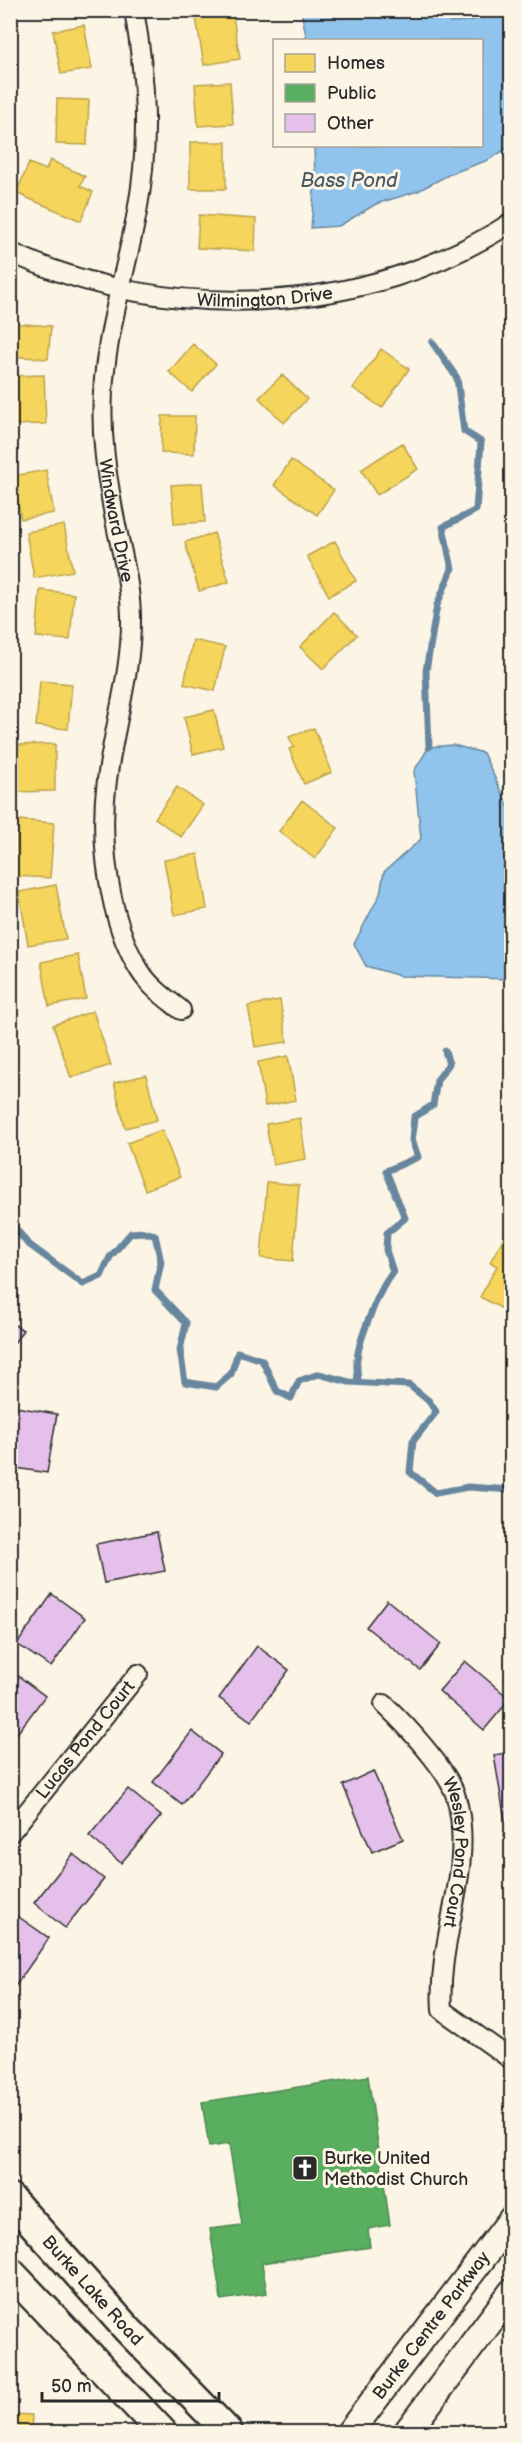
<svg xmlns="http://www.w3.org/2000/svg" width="522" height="2443" font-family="'Balsamiq Sans',sans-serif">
  <rect width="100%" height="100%" fill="#fcf5e5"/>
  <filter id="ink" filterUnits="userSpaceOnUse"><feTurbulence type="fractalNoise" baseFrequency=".0167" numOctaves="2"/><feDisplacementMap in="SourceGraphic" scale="12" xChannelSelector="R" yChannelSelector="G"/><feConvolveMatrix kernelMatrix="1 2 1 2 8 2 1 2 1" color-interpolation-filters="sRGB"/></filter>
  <g filter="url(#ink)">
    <path fill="#90c4ed" stroke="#68879f" stroke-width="1.5" d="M301 11H419L450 22 471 21 494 11H511V146L488 160 450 174 418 191 376 204 339 226 311 228 315 179 314 146H482V40H307Z
      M453 745 483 753 511 812V979L400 976 366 966 354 944 380 894 384 872 421 839 414 771 429 747Z"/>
    <path fill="#f6d55c" stroke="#b9a24d" stroke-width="1.5" d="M206 10H232L240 59 204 65 195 12Z
      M84 25 92 69 61 74 53 31Z
      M230 82 233 124 198 126 195 84Z
      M57 99 89 100 87 145 56 144Z
      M190 142H226V189H190Z
      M50 160 85 176 80 186 93 192 81 221 16 193 29 163 46 170Z
      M199 215 256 219 255 251 197 248Z
      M10 323 51 326 48 359 10 356Z
      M193 344 216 364 192 392 169 372Z
      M381 349 409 369 382 408 353 388Z
      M44 375 46 424 10 425V376Z
      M282 375 307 399 284 423 259 398Z
      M162 416H195L194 454 161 453Z
      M402 443 418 469 377 495 361 470Z
      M291 460 334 490 317 515 274 485Z
      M46 470 54 513 21 519 13 476Z
      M202 483 205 522 174 524 171 485Z
      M64 525 73 571 34 578 26 532Z
      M214 533 229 582 199 591 185 542Z
      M335 541 356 581 329 596 307 556Z
      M40 590 74 594 70 640 36 637Z
      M334 612 357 635 323 669 300 647Z
      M193 640 225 647 215 691 184 684Z
      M40 681 72 684 68 729 36 726Z
      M214 710 223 747 193 754 184 717Z
      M314 728 332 772 304 784 289 749 294 747 289 737Z
      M55 744V791L11 792 10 745Z
      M177 787 203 805 181 837 155 818Z
      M302 800 338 828 315 859 279 831Z
      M18 820 54 823 50 878 14 876Z
      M198 854 207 909 174 915 164 860Z
      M56 885 66 939 28 945 19 892Z
      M78 955 86 999 49 1006 41 962Z
      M280 1000 287 1042 255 1047 248 1006Z
      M93 1011 111 1065 71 1078 53 1025Z
      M288 1056 296 1100 265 1106 258 1062Z
      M146 1075 157 1120 125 1128 114 1083Z
      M300 1118 306 1159 273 1165 266 1124Z
      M162 1130 180 1177 145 1190 127 1143Z
      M267 1182 299 1185 293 1261 261 1258Z
      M512 1223V1314L480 1297 497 1266 490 1262Z
      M12 2414 32 2415 31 2432H10Z"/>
    <path fill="#5aae61" stroke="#4c8751" stroke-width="1.5" d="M368 2076 390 2225 368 2229 370 2247 262 2263 267 2293 221 2300 210 2229 242 2225 229 2144 209 2147 202 2102Z"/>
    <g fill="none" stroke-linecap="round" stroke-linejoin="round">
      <path stroke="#68879f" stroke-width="7" d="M429 747 426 671 437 605 452 569 443 527 476 510 481 442 464 431 457 378 432 342
        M10 1221 27 1243 83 1284 101 1276 110 1257 131 1233 143 1232 155 1235 161 1262 155 1290 186 1323 180 1350 185 1382 216 1387 231 1374 238 1352 262 1360 277 1391 291 1398 299 1381 319 1374 349 1382 409 1385 429 1401 436 1412 413 1441 410 1472 436 1493 468 1487 512 1490
        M358 1382C358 1375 356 1366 357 1359 359 1339 380 1287 393 1272L386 1250 387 1233 405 1218 386 1171 418 1157 412 1140 414 1117 433 1105 437 1080 449 1064 445 1051"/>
    </g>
    <path fill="#e4c0eb" stroke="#2b2b2b" stroke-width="1.5" d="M10 1322 23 1330 10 1349Z
      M16 1407 57 1414 47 1473 10 1467V1443Z
      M157 1532 165 1571 104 1583 96 1544Z
      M52 1594 85 1618 51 1667 17 1644Z
      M387 1600 441 1644 420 1670 366 1627Z
      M257 1646 289 1670 251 1721 219 1698Z
      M465 1661 510 1699 484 1730 439 1691Z
      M13 1672 45 1696 10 1743V1675Z
      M192 1731 221 1754 182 1805 153 1782Z
      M512 1752V1820L505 1821 494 1755Z
      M373 1771 403 1839 372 1852 343 1785Z
      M128 1789 161 1816 121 1863 89 1836Z
      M73 1854 104 1879 65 1928 34 1903Z
      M16 1915 49 1938 12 1991 10 1923Z"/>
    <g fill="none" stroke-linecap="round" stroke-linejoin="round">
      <defs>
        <g id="minor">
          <path id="s1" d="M134 10C146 78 150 144 137 212 127 267 109 323 104 379 100 419 104 460 111 498 117 538 130 575 131 616 132 672 114 725 107 780 99 837 108 921 140 971 150 987 166 998 181 1010"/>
          <path id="s2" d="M10 252C166 325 367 317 512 222"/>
          <path id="s3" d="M384 1704C405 1724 449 1771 456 1797 464 1825 462 1860 457 1888 450 1929 439 1968 442 2010L512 2060"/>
          <path id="s4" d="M10 1833 138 1674"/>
        </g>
        <g id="secondary">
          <path id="s5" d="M350 2432 512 2219"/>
          <path d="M407 2432 512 2292"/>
        </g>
        <g id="primary">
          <path id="s6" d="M10 2198 128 2330 228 2432"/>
          <path d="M10 2272 162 2432"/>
        </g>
      </defs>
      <use href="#minor" stroke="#2b2b2b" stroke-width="22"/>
      <use href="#secondary" stroke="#2b2b2b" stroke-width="30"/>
      <use href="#primary" stroke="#2b2b2b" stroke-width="33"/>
      <use href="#minor" stroke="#fcf5e5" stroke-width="18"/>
      <use href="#secondary" stroke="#fcf5e5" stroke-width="26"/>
      <use href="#primary" stroke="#fcf5e5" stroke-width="28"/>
    </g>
  </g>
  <defs>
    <symbol id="church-square" viewBox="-11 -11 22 22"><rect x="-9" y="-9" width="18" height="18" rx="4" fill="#2b2b2b" stroke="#fcf5e5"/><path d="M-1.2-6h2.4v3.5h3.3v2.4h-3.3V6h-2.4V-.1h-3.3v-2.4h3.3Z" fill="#fff"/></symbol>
  </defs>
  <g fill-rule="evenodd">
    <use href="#church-square" x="290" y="2153" width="30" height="30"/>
  </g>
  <g text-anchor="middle" stroke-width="6" stroke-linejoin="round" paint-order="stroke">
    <g font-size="18" fill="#2b2b2b" stroke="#fcf5e5">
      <text dy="6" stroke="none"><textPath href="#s2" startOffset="262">Wilmington Drive</textPath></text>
      <text dy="6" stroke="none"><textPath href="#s1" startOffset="516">Windward Drive</textPath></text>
      <text dy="6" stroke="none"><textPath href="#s4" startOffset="120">Lucas Pond Court</textPath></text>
      <text dy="6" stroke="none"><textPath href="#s3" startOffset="174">Wesley Pond Court</textPath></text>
      <text dy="6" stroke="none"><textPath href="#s6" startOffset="124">Burke Lake Road</textPath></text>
      <text dy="6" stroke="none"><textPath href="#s5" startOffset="134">Burke Centre Parkway</textPath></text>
    </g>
    <g font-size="18" fill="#2b2b2b" stroke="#fcf5e5" text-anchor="start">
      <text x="324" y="2164">Burke United<tspan x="324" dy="21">Methodist Church</tspan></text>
    </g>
    <g font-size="20" font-style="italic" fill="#495965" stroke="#fcf5e5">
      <text x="349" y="187">Bass Pond</text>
    </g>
  </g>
  <rect width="522" height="2443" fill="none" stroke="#fcf5e5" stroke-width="36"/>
  <rect x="18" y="18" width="486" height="2407" fill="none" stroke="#2b2b2b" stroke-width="2" filter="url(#ink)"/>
  <rect x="273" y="39" width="210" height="108" fill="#fcf5e5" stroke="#a8a49b" stroke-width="1.5"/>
  <rect x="285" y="54" width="30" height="18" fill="#f6d55c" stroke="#a8a49b" stroke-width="1.5"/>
  <text x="327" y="69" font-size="18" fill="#2b2b2b">Homes</text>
  <rect x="285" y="84" width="30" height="18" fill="#5aae61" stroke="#a8a49b" stroke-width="1.5"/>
  <text x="327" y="99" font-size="18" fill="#2b2b2b">Public</text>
  <rect x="285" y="114" width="30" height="18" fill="#e4c0eb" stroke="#a8a49b" stroke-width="1.5"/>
  <text x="327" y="129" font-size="18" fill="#2b2b2b">Other</text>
  <path d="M42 2392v9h177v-9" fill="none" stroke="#2b2b2b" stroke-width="3"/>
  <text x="51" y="2392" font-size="18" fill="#2b2b2b" stroke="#fcf5e5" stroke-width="4.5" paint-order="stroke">50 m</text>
</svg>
